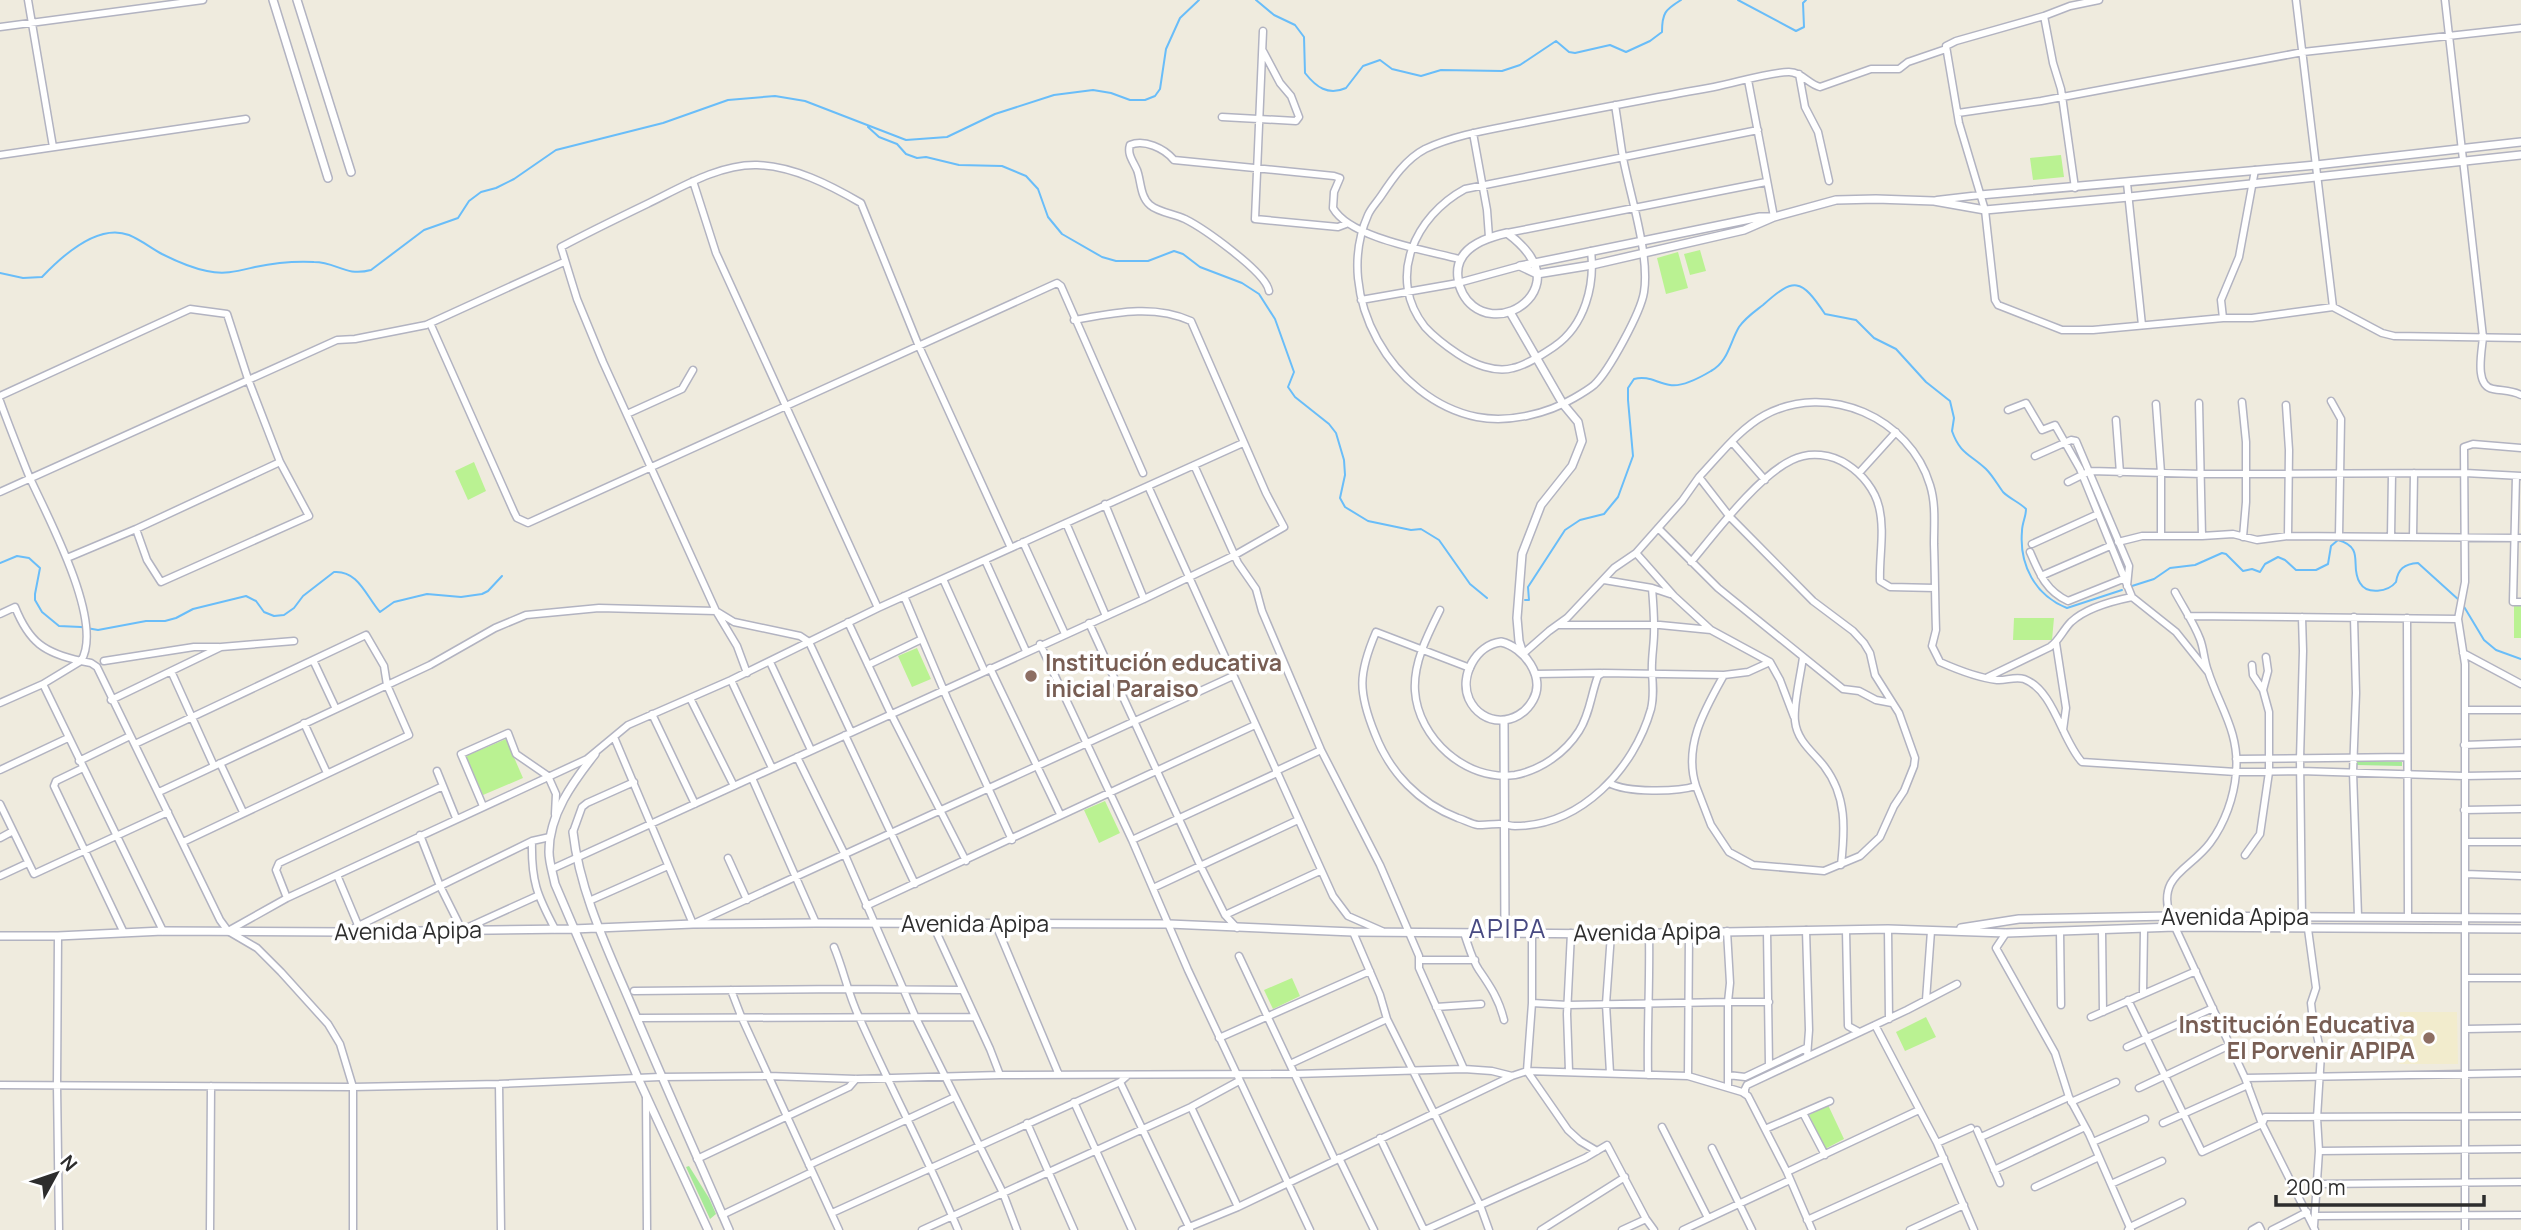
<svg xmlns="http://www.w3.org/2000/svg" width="2521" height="1230" font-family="Manrope,sans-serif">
  <rect width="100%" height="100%" fill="#efebde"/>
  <path fill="#f2eccd" d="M2400 1012H2457L2458 1064H2399Z"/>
  <path fill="#a6ea97" d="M2357 761 2402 762V766L2357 765Z
    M689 1166 709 1198 716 1214 710 1219 686 1167Z"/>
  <path fill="#baf292" d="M2061 155 2064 177 2033 180 2030 158Z
    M1700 250 1706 271 1690 275 1684 254Z
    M1678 252 1688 288 1666 294 1657 258Z
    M474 462 486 491 468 500 455 471Z
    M2514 604H2521V638H2514Z
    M2014 618H2054L2052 640H2013Z
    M917 648 931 679 912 687 898 656Z
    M506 739 523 778 483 795 466 756Z
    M1105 801 1120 833 1099 843 1084 810Z
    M1292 978 1300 996 1273 1009 1264 990Z
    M1926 1017 1936 1037 1905 1051 1896 1032Z
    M1828 1105 1844 1139 1825 1149 1809 1115Z"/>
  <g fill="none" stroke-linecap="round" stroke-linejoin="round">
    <path stroke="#69bdf9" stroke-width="2" d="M1256 0 1274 15 1295 25 1304 37 1305 73C1316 87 1328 96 1346 88L1363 66 1380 60 1392 69 1421 76 1441 70 1502 71 1520 65 1556 41 1569 52 1575 53 1610 45 1626 52 1650 41 1662 32C1662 13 1665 10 1681 0
      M1738 0 1796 31 1804 27 1803 3 1806 0
      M868 127 879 137 897 144 906 154 917 158 926 157 959 165 1002 166 1026 176 1038 189 1048 217 1062 234 1102 257 1116 261H1148L1174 251 1183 254 1200 267 1242 283 1259 294 1275 319 1294 372 1288 387 1295 397 1329 424 1336 433 1344 460 1345 475 1340 498 1345 507 1368 521 1411 530 1421 529 1439 540 1470 584 1487 598
      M0 273 23 278 42 277C61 257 98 223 129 235 141 240 151 248 162 254 176 261 192 268 207 271 225 275 238 271 255 267 274 263 295 261 314 262 337 262 345 277 371 270L424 230 458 218 469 201 481 192 496 188 514 179 556 150 663 123 728 100 775 96 805 101 906 140 947 137 995 114 1054 95 1093 90 1111 93 1130 100H1145L1155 96 1160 89 1166 49 1180 18 1199 0
      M0 563 17 556 29 558 40 568 35 594V600L42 612 59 626 81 627 98 630 146 621H165L176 618 193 609 246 596 256 601 264 612 274 616 284 615 294 608 303 596 334 572C358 570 366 596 380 612L394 602 427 594 461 597 482 594 488 591 502 576
      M2132 586 2154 579 2170 568 2195 565 2222 553 2226 554 2243 571 2252 569 2260 572 2265 564 2278 557 2285 560 2296 570H2316L2328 564 2331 546 2338 540C2366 548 2349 566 2360 583 2367 595 2388 592 2396 582 2398 569 2404 564 2418 563L2460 601
      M1525 600H1529L1528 587 1565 530 1580 520 1604 514 1618 497 1633 456 1628 400V388L1634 379C1648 375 1657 383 1670 385 1682 387 1701 377 1711 371 1728 362 1730 342 1739 327 1746 317 1754 312 1763 305 1794 277 1801 278 1825 314L1856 320 1874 338 1896 349 1926 382 1950 401 1954 418 1952 431C1960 454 1970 454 1986 469 1993 476 1997 484 2003 492 2010 499 2019 502 2026 509 2026 517 2022 523 2022 531 2019 565 2035 595 2067 608L2122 590
      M2463 605 2484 640 2496 650 2521 659"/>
    <defs>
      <path id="minor" d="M28 0 53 147
        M2099 0 2070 6 2044 16 1956 41 1946 46 1959 123 1985 210 1995 300 1998 305 2062 330H2093L2223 318H2252L2333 307 2382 333 2394 336 2521 338
        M2296 0 2333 307
        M2445 0 2483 337C2482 351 2474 386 2493 389 2503 391 2511 390 2521 395
        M2044 16 2053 63 2061 89 2075 188
        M0 27 203 0
        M1263 31 1255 219 1338 227 1346 224
        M1799 74 1805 107 1818 132 1829 181
        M1748 80 1774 217
        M1615 105C1618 123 1620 140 1623 158 1630 195 1650 255 1644 292 1641 312 1609 371 1594 385 1588 390 1581 394 1574 398 1547 414 1509 423 1477 417 1393 400 1332 296 1368 215 1371 208 1377 202 1381 196 1393 178 1406 159 1425 149 1457 134 1494 129 1528 122 1590 110 1652 98 1714 87 1736 83 1768 72 1789 72 1802 72 1808 84 1820 87L1871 69H1899L1908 62 1946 49
        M1958 113 2041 101 2303 52 2521 28
        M1222 117 1296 121 1299 117 1291 96 1280 83 1263 51
        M1473 133 1487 210 1489 237
        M0 155 246 119
        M693 181 716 253 878 608
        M2127 183 2142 325
        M1937 200 1980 195
        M1507 233 1766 182
        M1591 251C1595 285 1585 325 1555 346 1543 354 1527 365 1513 368 1495 373 1473 364 1458 354 1446 346 1435 338 1425 327 1386 278 1415 216 1465 189L1758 130
        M1269 291C1266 272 1203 228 1185 219 1174 214 1158 212 1150 205 1140 197 1141 180 1137 170 1133 161 1127 154 1130 145 1144 139 1164 148 1174 160L1334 176 1340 178 1334 192 1333 208C1350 238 1425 250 1459 259
        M1361 300 1458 283 1520 266
        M2223 318 2221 300 2239 257 2255 170
        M430 323 514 512 517 518 528 523 1057 283 1061 286 1143 473
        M0 396 190 309 227 314 248 379 280 462 309 516 161 582 147 560 136 529
        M0 401C9 426 19 451 29 476 47 516 105 622 81 661 44 653 29 642 15 607L0 614
        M2331 401 2341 419 2339 536
        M2242 402 2246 442V502L2243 537
        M2199 403 2202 536
        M2156 404 2161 473V536
        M2286 405 2289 450 2288 536
        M2008 410 2026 403 2042 430 2055 425 2080 469 2132 597 2176 632 2208 672
        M627 414 682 389 693 370
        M2116 420 2120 473
        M1732 442 1765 480
        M2035 456 2071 440 2076 441 2129 566 2127 586
        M1194 465 1238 563 1256 589 1262 611 1321 750 1380 865 1419 956V968L1464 1069
        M1859 473 1896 432
        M2516 476 2513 602H2521
        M2068 482 2090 471 2202 474 2465 473 2521 476
        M1148 486 1333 896 1348 916 1382 931
        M0 492 337 340 355 339 426 325 564 262
        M1105 504 1144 599
        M1066 523 1106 616
        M1658 528 1718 588 1843 689 1859 691 1876 700 1892 703
        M2391 537 2392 474
        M2413 537 2414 473
        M1023 542 1065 634
        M2118 542 2142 536H2202L2233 534 2257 540 2288 536 2521 538
        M2032 544 2098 514
        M2030 552C2039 573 2046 591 2068 601L2123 579
        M67 558 136 529 280 462
        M985 560 1026 651
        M1691 562C1716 532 1758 476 1792 460 1810 451 1832 454 1848 465 1862 474 1875 490 1879 507 1885 531 1879 557 1880 581L1890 587 1935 588
        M2041 576 2110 546
        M943 579 984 670
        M1604 580 1652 588 1670 594
        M904 596 947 698 1012 840
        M1440 610C1428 634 1413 663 1415 691 1418 738 1466 782 1515 775 1541 770 1565 753 1579 731 1590 714 1591 694 1598 676L1603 673 1724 675
        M2188 616 2458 619
        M2302 617 2303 651 2300 759 2302 917
        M2354 617 2356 693 2353 772 2358 916
        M2407 618 2408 917
        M848 622 891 714 966 861
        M1089 623 1201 867 1225 915 1237 928
        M1558 625H1660L1711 630
        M2056 643 2066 708 2063 730
        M1040 644 1132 840 1188 970 1310 1230
        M2463 653 2521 684
        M1523 654 1549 631 1567 618 1614 568 1636 553 1682 501 1699 477
        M1803 657C1801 674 1793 705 1795 721 1797 741 1813 752 1824 766 1847 796 1845 829 1841 865
        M313 660 336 709
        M104 661 194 647H219
        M770 662 811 750
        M1770 662 1780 680 1794 717
        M868 665 922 639
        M990 668 1060 814
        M1470 668 1376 632C1358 674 1358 692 1375 734 1390 773 1419 803 1458 818 1465 820 1471 824 1478 825 1485 825 1492 824 1499 824 1505 824 1510 826 1515 826 1581 826 1634 769 1651 709 1654 697 1653 685 1652 673 1651 657 1655 641 1654 625 1654 612 1653 600 1652 588
        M171 671 214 766
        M747 673 737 646 716 611 603 362 577 299 561 247C589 232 618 218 647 204 680 188 719 164 757 165 793 166 830 185 861 203L918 344 1011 548
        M1535 674 1601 673
        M1988 677 2050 647C2059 641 2063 630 2071 622 2086 608 2112 601 2132 597
        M731 680 772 768
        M43 684 163 931
        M2263 690 2268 671 2266 657
        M690 698 734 786
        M111 700 221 647 294 641
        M0 703 43 684 81 661 91 663 97 667 220 920 228 931 257 948 281 972 328 1024 340 1044 353 1087V1230
        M2465 710H2521
        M652 714 695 804
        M304 723 327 773
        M845 735 915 884
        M614 737 693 924 1233 676
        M135 744 366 635 384 666 387 685 409 735 183 842
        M2464 745 2521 743
        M797 757 845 855 915 1016 1003 1193 1017 1230
        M2236 759 2407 757
        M79 761 130 736
        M220 763 243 812
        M83 768 56 781 54 786 124 933
        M0 770 68 738
        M437 771 456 818
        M1276 771 1321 750
        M752 778 816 923
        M1609 783C1627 793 1677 792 1696 786 1683 746 1705 709 1724 675L1748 672 1770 662 1711 630 1674 596 1636 553
        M1696 786 1711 825 1729 852 1753 865 1824 871 1860 856 1880 837 1894 806 1904 791 1914 766 1915 758 1899 713 1875 675 1870 653 1864 643 1853 631 1813 601 1730 517 1699 477C1719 456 1739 429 1765 415 1828 381 1910 418 1930 485 1936 504 1934 524 1934 544 1935 573 1935 601 1936 630L1932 646 1940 662C1958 670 1978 678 1997 680 2005 681 2015 676 2024 679 2054 690 2062 741 2082 762L2236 772 2300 771 2464 776 2521 775
        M159 792 430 665 495 628 526 615 599 608 716 611 734 622 800 636 809 642 851 732
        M0 804 34 874 168 812
        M483 806 461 754 508 733 516 754 548 776 556 794 555 814
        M2464 810 2521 809
        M573 832 582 807 587 803 634 782
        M420 835 440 886 462 930 537 896
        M0 838 13 831
        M1132 840 1277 773
        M532 841C531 881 537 895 555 929
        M2465 842H2521
        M2245 855 2260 834 2269 772V712L2263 690 2253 675 2252 665
        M728 858 747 900
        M552 869 1144 599 1235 555 1284 527 1266 493 1191 321C1153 304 1114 313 1074 320
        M2465 874 2521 876
        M337 875 358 925
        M0 876 28 863
        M1153 888 1298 820
        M287 898 276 870 279 863 443 786
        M589 901 668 866
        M866 906 1255 725
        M1225 915 1320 871
        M2170 916C2157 875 2190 870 2210 843 2225 823 2234 797 2236 773 2240 732 2219 706 2208 671 2204 661 2204 649 2200 639 2194 623 2183 607 2175 592
        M933 925 990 1049 1000 1075
        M996 925 1059 1075
        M2175 927 2245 1078 2262 1124 2315 1230
        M1888 929 1889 1019
        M2308 929 2316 988 2311 1003 2312 1012 2321 1054 2317 1118 2319 1151 2314 1226
        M1806 930 1809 1030 1807 1057
        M1846 930 1848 1026 1859 1032
        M228 931 287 898 587 759 628 725 731 680 878 608 1243 443
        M348 931 532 841 550 837
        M1727 931 1730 983 1728 1002H1769
        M1767 931 1769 1065
        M2060 931 2061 1005
        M2102 931 2103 1012
        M1353 932 1380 995 1387 1019 1480 1205 1489 1230
        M1464 933C1468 944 1472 960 1479 970 1490 986 1499 999 1504 1020
        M1532 933V1003L1527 1071 1568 1130 1580 1141 1597 1151
        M2006 933 1996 948 2055 1053 2069 1097 2089 1134 2131 1230
        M58 936 57 1085 59 1230
        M834 947C844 971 848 994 859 1017 891 1089 928 1158 958 1230
        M1239 956 1335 1160
        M1419 960H1475
        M2465 978H2521
        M731 990 741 1016 839 1230
        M634 991 847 989 962 990
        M2143 993 2144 930
        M1926 1000 1931 931
        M2128 1000 2202 1152 2262 1124 2265 1117 2521 1116
        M1532 1003 1568 1005 1728 1002V1087
        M1436 1007 1481 1004
        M2091 1017 2196 971
        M637 1018 975 1017
        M1875 1025 1937 1143 1974 1230
        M2466 1029 2521 1028
        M1219 1038 1370 971
        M2127 1047 2213 1008
        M1290 1064 1387 1019
        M1569 1071 1567 1014 1571 933
        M1610 1073 1606 1004 1611 934
        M1648 1075C1647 1027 1650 981 1649 934
        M1728 1075 1745 1077 1806 1048
        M1688 1076 1689 933
        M2245 1078 2521 1073
        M1120 1082 1190 1229
        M499 1084 501 1230
        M0 1085 353 1087 499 1084 660 1077 768 1076 856 1079 1000 1075 1295 1074 1464 1069 1492 1071 1512 1076 1527 1071 1688 1076 1742 1092 1748 1096 1787 1172 1812 1230
        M2139 1088 2230 1045
        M1745 1094V1089L1747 1085 1907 1010 1957 984
        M646 1096 647 1230
        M1074 1102 1132 1230
        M2071 1102 2116 1082
        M1191 1107 1238 1207
        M1803 1113 1825 1155
        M1027 1123 1074 1230
        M2163 1123 2248 1085
        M1662 1127 1708 1218
        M1765 1129 1830 1101
        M1977 1130 2000 1183
        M1981 1137 2069 1097
        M1380 1138 1424 1230
        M2093 1142 2145 1119
        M1937 1143 1971 1128
        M1712 1148 1752 1230
        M2319 1151 2521 1149
        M1339 1158 1374 1230
        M697 1159 849 1087 856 1079
        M809 1165 955 1097
        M1994 1170 2085 1127
        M1787 1172 1919 1110
        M2111 1184 2162 1161
        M2317 1184 2521 1182
        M2035 1187 2099 1157
        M832 1213 1120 1082 1128 1075
        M722 1215 812 1172
        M2315 1216 2521 1215
        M1807 1220 1944 1158
        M210 1230 211 1086
        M922 1230 1191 1107 1239 1081
        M1182 1230 1238 1207 1512 1076
        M1425 1230 1585 1158 1607 1145 1646 1219 1654 1230
        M1541 1230 1625 1177
        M1622 1230 1646 1219
        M1683 1230 1790 1180
        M1910 1230 1964 1205
        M2128 1230 2130 1227 2182 1202
        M2252 1230 2259 1226 2261 1230
        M2272 1230 2307 1212
        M2465 1230V664L2458 619 2465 582 2464 447 2473 444 2521 448"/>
      <path id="tertiary" d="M273 0 328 178
        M297 0 351 172
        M1980 195 2316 165 2521 142
        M1507 233C1522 244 1540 262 1537 282 1532 309 1496 324 1473 306 1465 300 1459 289 1458 278 1454 249 1484 238 1507 233Z
        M1520 266 1760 217H1774L1836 200 1876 199 1934 201 1985 210 2129 197 2521 155
        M1520 266 1537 274 1592 265 1744 230 1774 217
        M1510 312 1563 404 1578 422 1582 441 1572 466 1541 505 1522 554 1517 618 1519 641 1523 654
        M1501 642C1524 647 1546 677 1533 700 1518 727 1482 727 1469 699 1459 676 1476 645 1501 642Z
        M1504 721 1505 932
        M595 754C573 782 549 814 549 852 549 862 553 874 555 884L638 1078 708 1230
        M573 832C580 894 609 952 633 1009 664 1083 697 1156 729 1230
        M1961 928 2019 919 2170 916 2521 918
        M0 936H58L163 931 346 932 573 929 693 924 816 923 1169 924 1353 932 1611 934 1888 929 2006 933 2175 927 2521 929"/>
    </defs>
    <use href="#minor" stroke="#b2b3c1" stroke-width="9"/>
    <use href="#tertiary" stroke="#b2b3c1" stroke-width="10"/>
    <use href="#minor" stroke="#fff" stroke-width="6"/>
    <use href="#tertiary" stroke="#fff" stroke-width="7"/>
  </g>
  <g fill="#8d6e63" stroke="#fff" stroke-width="2.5">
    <circle cx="1031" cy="676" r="7"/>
    <circle cx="2429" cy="1038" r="7"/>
  </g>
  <g text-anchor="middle" stroke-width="7" stroke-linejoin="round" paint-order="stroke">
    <g font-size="23" font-weight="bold" fill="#785e54" stroke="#fff" text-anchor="start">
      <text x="1045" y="671">Institución educativa<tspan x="1045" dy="26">inicial Paraiso</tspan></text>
      <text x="2415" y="1033" text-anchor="end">Institución Educativa<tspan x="2415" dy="26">El Porvenir APIPA</tspan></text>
    </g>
    <g font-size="23" fill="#2d2d2d" stroke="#fff">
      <text x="2235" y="925">Avenida Apipa</text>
      <text x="975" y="932">Avenida Apipa</text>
      <text transform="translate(408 931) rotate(-1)" y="8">Avenida Apipa</text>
      <text transform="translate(1647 932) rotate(-1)" y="8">Avenida Apipa</text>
    </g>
    <g font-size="26" letter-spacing="2" fill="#484a82" stroke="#fff">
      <text x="1508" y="938">APIPA</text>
    </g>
  </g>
  <g transform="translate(56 1174) rotate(50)" stroke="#ffffff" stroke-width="5" paint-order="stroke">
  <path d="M0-5L12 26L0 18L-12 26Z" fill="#2d2d2d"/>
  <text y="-10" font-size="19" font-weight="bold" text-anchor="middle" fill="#2d2d2d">N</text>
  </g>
  <path d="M2276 1195v10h208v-10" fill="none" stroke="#2d2d2d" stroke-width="3.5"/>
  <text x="2286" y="1195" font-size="21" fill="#2d2d2d" stroke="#ffffff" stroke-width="5" paint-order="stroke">200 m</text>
</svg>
